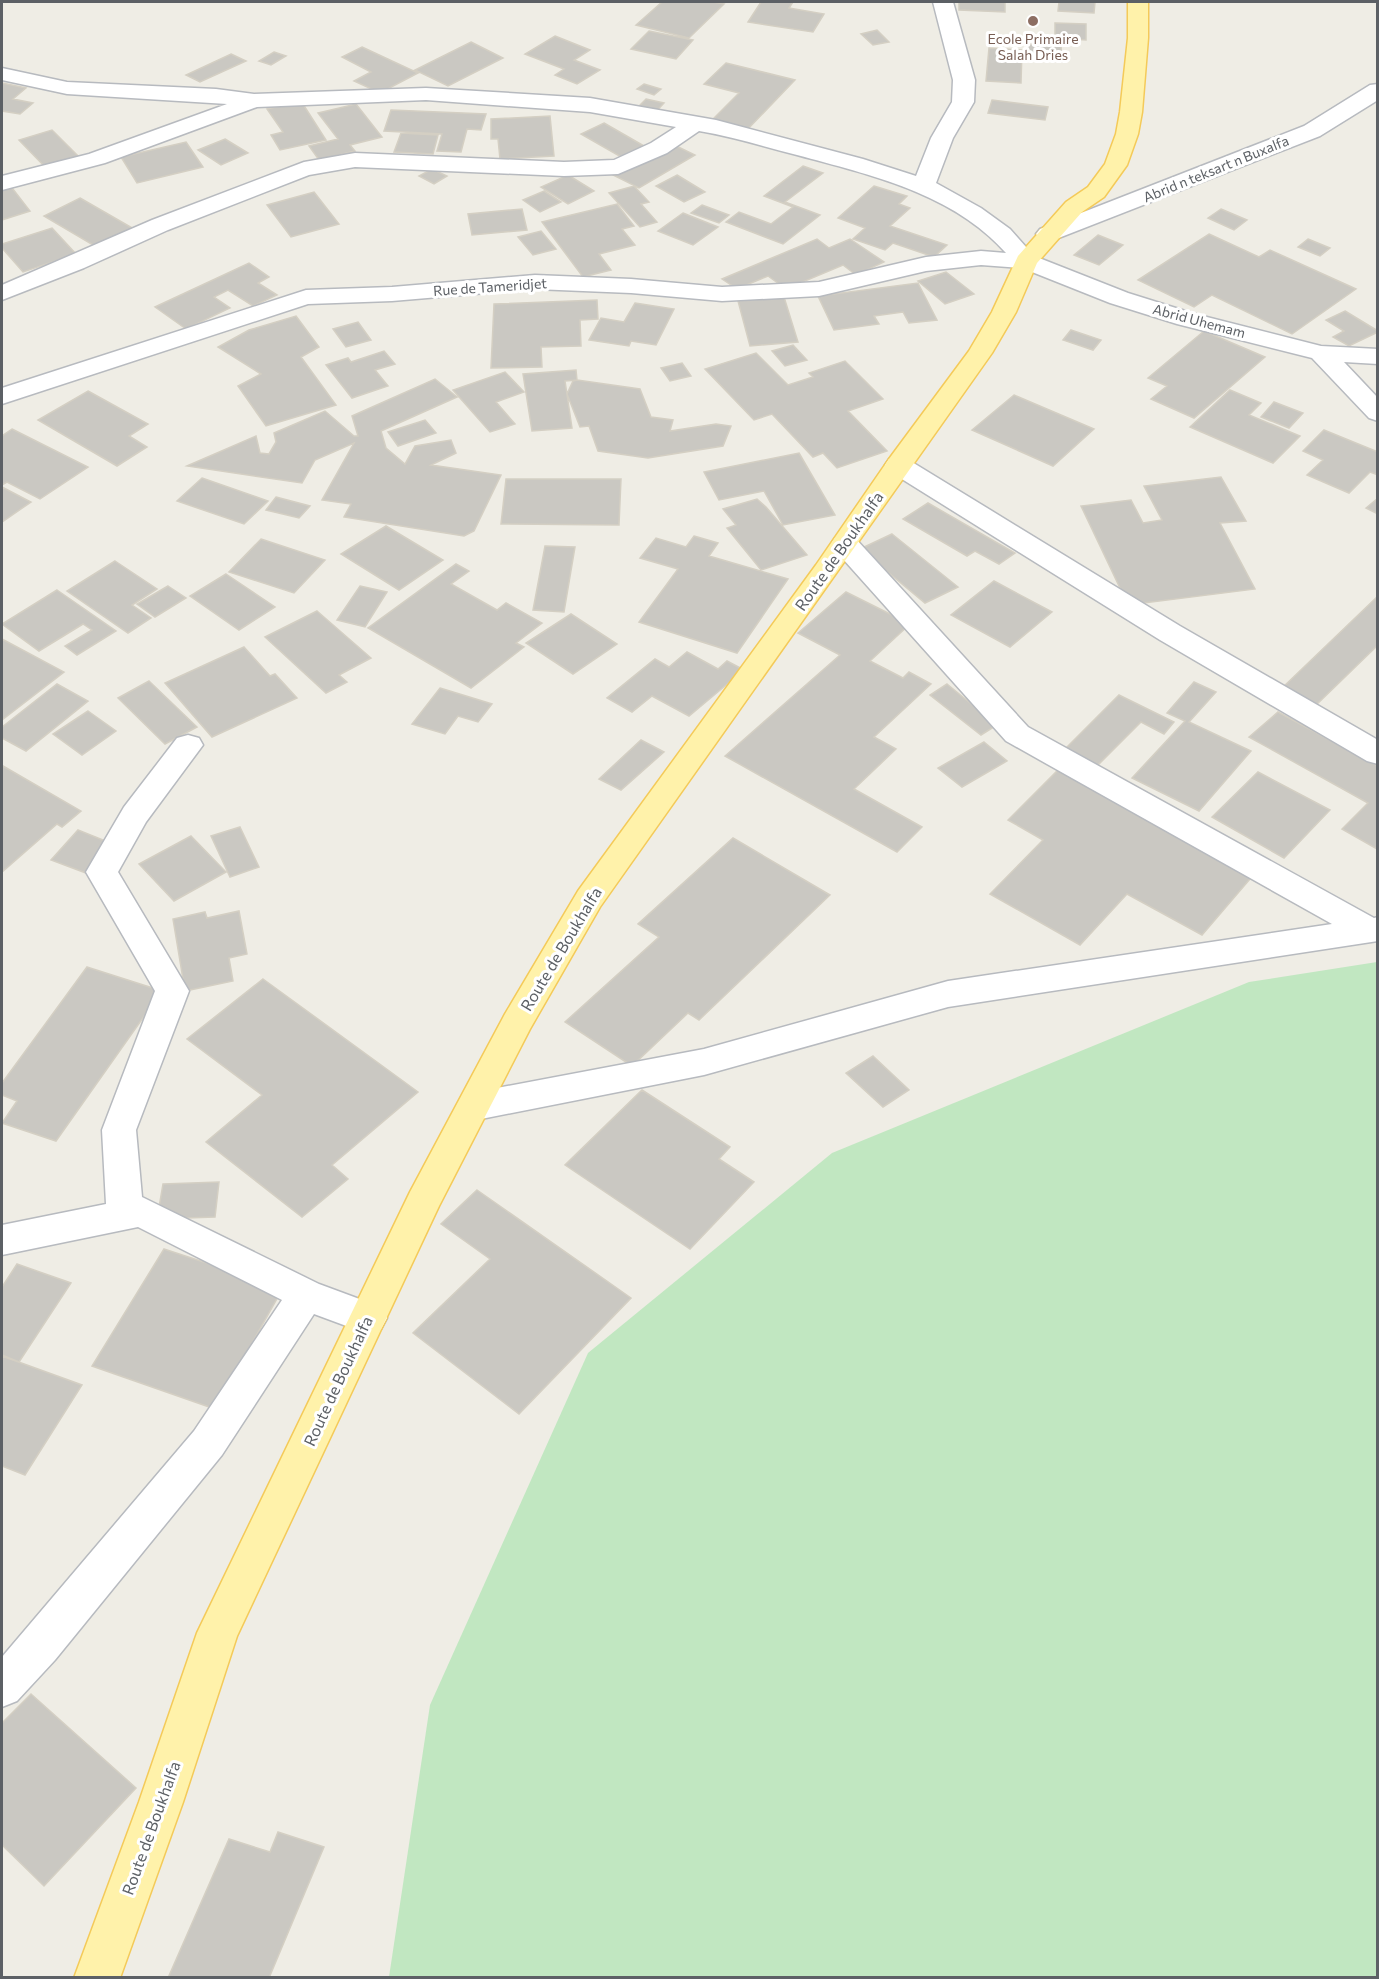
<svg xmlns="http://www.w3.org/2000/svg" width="1379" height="1979" font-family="Commissioner,sans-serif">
  <rect width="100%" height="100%" fill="#efede5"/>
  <path fill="#c1e7c1" d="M1377 962V1977H389L430 1705 588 1353 832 1153 1249 982Z"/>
  <path fill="#cac8c2" stroke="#d4cfc3" stroke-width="1.5" d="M662 2H713L724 4 689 38 636 25Z
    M761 2H793L789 8 824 14 813 32 748 22Z
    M959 2H1005V12L959 10Z
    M1059 2H1095L1094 13 1058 11Z
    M1055 23 1086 24V40L1055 38Z
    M877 30 889 42 873 45 861 34Z
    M649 31 693 40 676 59 631 49Z
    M555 36 590 50 574 60 600 70 577 84 555 75 564 69 525 54Z
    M471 42 503 58 448 86 415 70Z
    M1026 44 1061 46 1062 62 1026 60Z
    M362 47 418 73 380 93 354 81 371 72 342 57Z
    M989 48 1022 50 1021 83 986 81Z
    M274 52 286 56 271 65 259 61Z
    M231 54 246 61 200 82 186 75Z
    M726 63 795 80 746 131 710 122 739 93 704 84Z
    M2 83 26 88 13 99 33 103 20 114 2 111Z
    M644 84 661 89 654 95 637 89Z
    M646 99 664 103 652 116 634 111Z
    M992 100 1048 107 1045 120 988 113Z
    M301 101 326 140 280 150 271 135 283 132 267 109Z
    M356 104 382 137 350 145 355 151 319 160 309 146 338 139 318 113Z
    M391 110 486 114 481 130 467 129 461 152 437 151 442 134 384 131Z
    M550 116 554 156 500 159 498 139H491V119Z
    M604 123 651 150 628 161 581 134Z
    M52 130 78 156 45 167 19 140Z
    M401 133 438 135 433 154 394 152Z
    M225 139 248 153 221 165 198 150Z
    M186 142 203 167 137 183 121 157Z
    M670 143 695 155 639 188 613 175Z
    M803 166 823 173 785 202 820 215 783 244 726 222 739 212 771 224 793 207 764 196Z
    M432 169 447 176 434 184 419 176Z
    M568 175 594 191 568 204 541 187Z
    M677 175 705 192 684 202 656 186Z
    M9 184 30 211 2 220V186Z
    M634 186 649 202 641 204 657 222 640 227 609 193Z
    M874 186 907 196 899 204 910 208 890 226 947 245 934 257 893 243 885 250 853 239 865 228 838 218Z
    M544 191 561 202 540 212 523 200Z
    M314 192 339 224 291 237 267 205Z
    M80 198 134 229 98 248 44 216Z
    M617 204 634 226 622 229 635 245 599 254 611 270 583 277 542 222Z
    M702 205 729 215 719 223 691 213Z
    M522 209 527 230 472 235 468 214Z
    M1221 209 1247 220 1234 230 1208 218Z
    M683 213 718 227 693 245 658 231Z
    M52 228 76 254 23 272 2 248V244Z
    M541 231 556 249 533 255 518 237Z
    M1209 234 1259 257 1270 250 1356 289 1292 334 1212 295 1194 307 1138 280Z
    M1098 235 1123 245 1099 265 1074 255Z
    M817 239 829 248 850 239 884 262 856 275 843 265 786 289 768 276 737 289 722 279Z
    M1308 239 1330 248 1320 256 1298 247Z
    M249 263 269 277 258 283 277 295 253 306 228 290 214 297 230 308 186 329 155 307Z
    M946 272 974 294 945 304 918 281Z
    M918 283 937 320 909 323 903 312 874 316 879 324 834 330 818 296Z
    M784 297 798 342 750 346 738 301Z
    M597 300 598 319 580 320 581 346 541 347 542 367 491 368 494 304Z
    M635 303 674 309 656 345 631 341 629 346 589 340 601 318 624 322Z
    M1345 311 1378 331V332L1349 346 1333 337 1344 331 1326 320Z
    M296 316 319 347 301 357 336 405 266 426 238 386 261 374 218 347 249 330Z
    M358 322 371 340 346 347 333 329Z
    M1071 330 1101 340 1093 350 1063 340Z
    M1204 331 1265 357 1194 418 1151 399 1167 386 1148 378Z
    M793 345 807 360 785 366 772 351Z
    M384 351 395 364 375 370 388 386 352 398 326 365 348 358 351 362Z
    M756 353 788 385 813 377 809 373 845 361 883 399 848 411 887 451 837 468 823 453 813 457 772 414 754 420 705 369Z
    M682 363 691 376 670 381 661 368Z
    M576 370 577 380 565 381 572 428 532 431 523 374Z
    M505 372 524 392 496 402 515 424 490 432 453 390Z
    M435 379 457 397 381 431 386 448 405 464 415 446 451 440 456 453 431 465 501 475 474 531 464 536 344 517 351 504 322 500 354 443 315 460 302 483 187 466 256 436 260 453 269 454 276 442 274 433 325 411 354 436H358L352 416Z
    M577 380 640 389 651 417 673 420 670 431 716 424 731 426 723 446 648 458 598 451 589 426 580 427 567 394 573 381Z
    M1230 390 1261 403 1249 415 1300 436 1273 463 1190 427Z
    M88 391 148 424 129 436 147 447 117 466 38 420Z
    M1014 395 1094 429 1053 466 972 430Z
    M1274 402 1303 413 1289 428 1261 417Z
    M425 420 436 433 398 446 388 432Z
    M12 429 88 467 40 499 7 482 2 485V436Z
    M1324 430 1378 452V475L1370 472 1349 493 1307 475 1323 460 1303 451Z
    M799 453 835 515 783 525 764 491 719 500 704 472Z
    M1221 477 1246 521 1220 523 1255 589 1128 605 1081 506 1131 500 1143 523 1162 520 1144 486Z
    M202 478 268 501 244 524 177 501Z
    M506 479H621L619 525 501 524Z
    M2 487 31 502 2 522Z
    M276 497 310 506 299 518 266 510Z
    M1378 498V514L1366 508Z
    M757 499 766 507 807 555 761 570 727 528 736 525 723 509Z
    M928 503 1015 553 999 564 975 551 967 556 903 519Z
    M386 526 443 560 399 590 341 554Z
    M892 534 958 587 925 603 860 549Z
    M694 536 718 543 709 556 788 579 737 653 639 622 678 569 640 558 656 538 686 547Z
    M261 539 325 560 294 593 229 572Z
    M545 546 575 547 564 612 533 610Z
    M115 561 157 589 132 605 151 618 128 633 67 591Z
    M456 564 469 571 451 584 497 610 506 603 542 623 516 643 524 647 471 688 368 628Z
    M226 574 275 607 239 630 190 596Z
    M994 581 1052 612 1010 647 951 615Z
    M168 586 186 598 155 617 137 604Z
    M360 586 387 592 365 627 337 620Z
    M57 590 116 631 77 655 65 646 92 630 83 624 39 651 2 624Z
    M846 592 910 624 870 661 903 678 909 672 931 684 874 737 896 749 854 789 922 827 897 852 725 756 840 655 798 633Z
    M1378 596V645L1315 706 1281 689Z
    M317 611 371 658 339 675 347 682 326 693 265 637Z
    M571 614 617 644 573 674 526 643Z
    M2 639 64 672 2 720Z
    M244 647 270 676 275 674 297 698 212 737 165 683Z
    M687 652 718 669 727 661 744 670 689 716 652 696 632 712 607 698 655 659 669 667Z
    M149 681 197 727 165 744 118 698Z
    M1194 682 1216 692 1189 722 1251 751 1199 811 1132 778 1185 721 1167 713Z
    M57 684 88 701 26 751 2 738V727Z
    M947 684 997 725 981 735 930 695Z
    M440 688 492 704 478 722 458 716 445 734 412 724Z
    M1119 695 1174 722 1164 734 1141 722 1095 768 1063 751Z
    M88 711 116 731 82 755 53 734Z
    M1278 712 1378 766 1377 849 1342 829 1368 803 1249 737Z
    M641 740 664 752 621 790 599 779Z
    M984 742 1007 761 962 787 938 768Z
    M3 766 81 811 62 827 57 824 2 872V768Z
    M1059 769 1256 872 1202 935 1127 894 1080 945 990 894 1043 840 1008 820Z
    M1258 772 1330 810 1284 858 1212 817Z
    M240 827 259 867 230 877 211 836Z
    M78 830 113 844 86 873 51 860Z
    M191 836 226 872 174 901 139 864Z
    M733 838 830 895 699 1020 688 1013 632 1066 565 1022 659 937 638 924Z
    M239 911 247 954 229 958 233 981 185 991 173 919 205 912 207 918Z
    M87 967 162 991 56 1141 2 1123 17 1101 2 1095V1083Z
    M263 979 418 1092 332 1165 348 1179 302 1217 206 1142 262 1095 187 1039Z
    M873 1056 909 1090 883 1107 846 1073Z
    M642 1090 730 1147 719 1159 754 1182 690 1249 565 1165Z
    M219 1182 215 1217 157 1219 163 1184Z
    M477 1190 631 1298 519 1414 413 1333 490 1259 441 1224Z
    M164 1249 283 1288 215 1409 92 1366Z
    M17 1264 71 1283 19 1362 2 1355V1287Z
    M2 1356 82 1385 25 1475 2 1466Z
    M31 1694 136 1788 44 1886 2 1845V1723Z
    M278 1832 324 1847 269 1978H168L229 1839 270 1852Z"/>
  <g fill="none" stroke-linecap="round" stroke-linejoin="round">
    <defs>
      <path id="minor" d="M933 2H953L975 80 974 102 953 138 936 183 981 208 1010 229 1034 256 1128 293 1195 314 1321 346 1378 349V364L1344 362 1378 398V421L1369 418 1312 358 1177 324 1110 303 1022 268 981 265 926 271 819 296 722 301 631 293 535 289 392 301 308 304 2 404V388L306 290 392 287 535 275 631 279 722 287 819 282 926 257 981 251 1006 253C953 193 870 175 797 155 764 147 732 136 699 131L667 153 618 174 564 176 355 167 309 175 168 230 84 268 2 300V285L152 220 304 162 355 153 564 162 614 160 651 143 676 127 590 112 426 100 257 107 105 163 2 190V176L89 154 227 104 67 94 2 80V68L67 82 216 89 254 94 426 88 590 98 716 120 863 159 916 176 931 138 952 102 953 80Z
        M1378 84V100L1320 136 1056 239 1048 241 1040 239 1036 234 1040 229 1304 126 1370 85Z
        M898 457 907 459 1180 626 1378 740V764L1367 761 1160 640 889 471 885 465 889 459Z
        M845 535 855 538 1028 727 1374 918 1378 917V941L948 1007 704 1075 476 1120 464 1116 459 1106 464 1096 476 1092 704 1049 948 981 1332 924 1006 741 835 550 831 544 835 538Z
        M188 735 199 738 203 745 146 822 118 872 189 991 136 1130 142 1197 319 1284 381 1307 387 1318 381 1329 368 1334 314 1314 222 1455 55 1660 17 1701 2 1707V1657L194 1431 282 1300 138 1227 2 1255V1225L106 1204 102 1130 155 991 86 872 124 807 177 738Z"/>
      <path id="major" d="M1128 2H1148V38L1142 112 1138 134 1127 165 1104 197 1082 212 1037 263 1016 312 992 353 600 907 530 1029 439 1206 237 1636 183 1802 120 1978H74L139 1802 197 1633 410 1192 505 1014 578 891 816 565 889 459 969 351 992 312 1018 256 1066 202 1088 187 1105 164 1116 134 1120 112 1128 38Z"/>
    </defs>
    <use href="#minor" stroke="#b7babf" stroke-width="3"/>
    <use href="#major" stroke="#f4ca59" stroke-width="3"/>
    <use href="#minor" fill="#fff" fill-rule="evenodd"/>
    <use href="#major" fill="#fff2aa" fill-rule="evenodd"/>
  </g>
  <circle fill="#8d6e63" stroke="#fff" stroke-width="2" cx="1033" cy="21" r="6"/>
  <g text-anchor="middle" stroke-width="6" stroke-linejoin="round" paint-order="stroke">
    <g font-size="14" fill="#785e54" stroke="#fff">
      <text x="1033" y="44">Ecole Primaire<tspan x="1033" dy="16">Salah Dries</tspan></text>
    </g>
    <g font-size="14" fill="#5c6065" stroke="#fff">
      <text transform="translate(1216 169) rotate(-22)" y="5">Abrid n teksart n Buxalfa</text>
      <text transform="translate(490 287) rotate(-4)" y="5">Rue de Tameridjet</text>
      <text transform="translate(1199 321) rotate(15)" y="5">Abrid Uhemam</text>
    </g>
    <g font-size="16" fill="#5c6065" stroke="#fff">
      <text transform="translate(839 551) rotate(-55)" y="6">Route de Boukhalfa</text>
      <text transform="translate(561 949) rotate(-59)" y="6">Route de Boukhalfa</text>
      <text transform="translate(338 1381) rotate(-65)" y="6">Route de Boukhalfa</text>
      <text transform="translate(151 1828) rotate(-70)" y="6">Route de Boukhalfa</text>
    </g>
  </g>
  <rect width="1379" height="1979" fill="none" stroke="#5c6065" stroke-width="6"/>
</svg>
